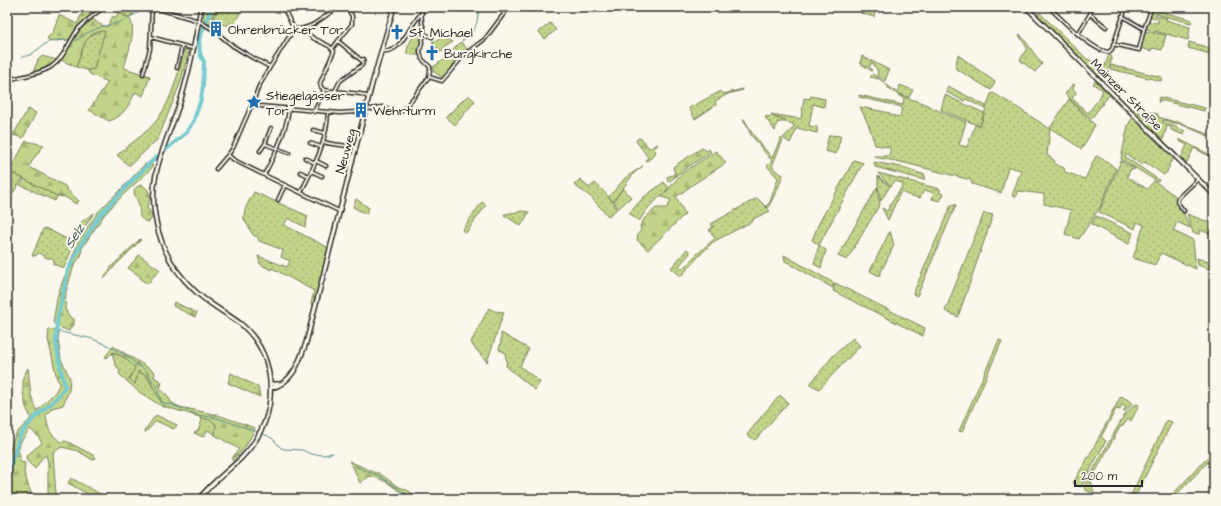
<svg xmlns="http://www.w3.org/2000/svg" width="1221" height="506" font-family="'Architects Daughter',sans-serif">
  <defs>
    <pattern id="grass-dots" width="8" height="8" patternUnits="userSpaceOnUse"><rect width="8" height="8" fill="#c2d489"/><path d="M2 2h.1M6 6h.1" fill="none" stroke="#a7b676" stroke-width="1.8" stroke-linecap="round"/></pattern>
    <pattern id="forest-firs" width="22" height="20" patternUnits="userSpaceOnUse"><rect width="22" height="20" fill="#c2d489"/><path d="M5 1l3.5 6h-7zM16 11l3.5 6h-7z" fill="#a7b676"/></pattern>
    <pattern id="park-crowns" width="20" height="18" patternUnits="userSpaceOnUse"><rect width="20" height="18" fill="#c2d489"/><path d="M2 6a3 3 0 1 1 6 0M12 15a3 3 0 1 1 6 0" fill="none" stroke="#a7b676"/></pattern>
  </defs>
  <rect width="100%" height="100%" fill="#fbf7ec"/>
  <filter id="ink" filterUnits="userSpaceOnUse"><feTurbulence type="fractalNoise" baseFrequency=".025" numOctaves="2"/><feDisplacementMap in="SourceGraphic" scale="8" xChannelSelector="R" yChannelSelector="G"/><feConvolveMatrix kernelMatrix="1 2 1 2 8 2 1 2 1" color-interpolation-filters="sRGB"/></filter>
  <g filter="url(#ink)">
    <path fill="url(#grass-dots)" stroke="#76805a" d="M106 7H117L134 14 128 17Z
      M218 7H243L233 26 220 24 218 27 212 24Z
      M859 7H869L876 9 874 17 861 13 862 8Z
      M1152 9 1192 20 1191 23 1156 14V16L1167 18 1166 20 1190 27 1188 40 1166 34 1146 29 1145 28 1148 21 1158 23V19L1149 16Z
      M1040 13 1087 59 1105 66 1109 54 1112 57C1110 65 1108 74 1103 80L1099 78 1100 76 1099 78 1037 15Z
      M550 23 556 30 545 39 539 32Z
      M106 30 94 69 87 70 76 67C84 49 83 32 106 30Z
      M1145 31 1166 35 1162 50 1152 48 1151 51 1140 48Z
      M1020 34 1042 64 1035 72 1020 60 1027 48 1019 35Z
      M1189 42 1214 49V55L1188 48Z
      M185 49H188L189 51 180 84 158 139 130 165H128L117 155C131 143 146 134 157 120 172 100 178 73 185 49Z
      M958 55 995 82 991 90 955 68Z
      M862 56 889 70 885 81 877 75 878 72 873 63 869 65 872 71 860 63Z
      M1111 65 1162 77 1161 81 1110 69Z
      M873 74 901 96 923 103 941 112 966 122 959 145 967 147 975 125 980 126 991 94 993 93 1018 108 1050 129 1047 155 1054 160 1055 164 1064 168 1065 172 1085 179 1096 156 1108 162 1116 169 1100 207 1079 239 1065 234 1071 210 1044 204V194L1017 191 1016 197 1012 196 1021 170 1008 167 1001 193 972 184 971 180 901 162 874 157V156H888C890 154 891 150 889 147L875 145 869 126 860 107 890 113V115L900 117 902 107 859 97V95L903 105 904 99 888 88V86L880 79 870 77Z
      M1096 79 1132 115 1131 116 1109 95 1091 119 1065 94 1073 84 1075 85 1073 88 1076 93 1072 98 1088 113 1100 97 1103 90 1093 84Z
      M900 85 913 90 909 97 901 95 898 92Z
      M948 86 986 106 985 109 966 99 964 101 946 92Z
      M1108 88 1112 89 1130 107 1147 117 1150 112 1158 114V117L1175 122V121C1187 125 1196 130 1208 134V136L1178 123 1177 124 1163 120V122L1185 131 1184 135 1171 130V127L1167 126 1163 140 1181 158 1187 145 1179 141V139L1214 157V159L1213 158 1194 148 1186 164 1199 177H1198Z
      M743 89V90L728 94 715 101 716 105 695 119 689 108 721 91 723 94Z
      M468 95 475 101 455 125 446 117Z
      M945 95 984 113 980 126 941 110Z
      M811 96 825 99 824 107 813 104 809 126 817 127V133L797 128 790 143 783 138 794 127 793 124C787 122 783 121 777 123L775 131 765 117 771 116 785 121 786 120 776 117 771 114 801 119 804 98 810 99Z
      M1159 97 1205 108 1204 111 1160 100 1159 102H1158Z
      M1069 99 1095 125 1082 149 1050 128Z
      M1133 117 1175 158 1168 165 1170 166 1167 170 1168 171 1164 175 1145 162 1142 165 1126 154 1125 157 1159 180 1158 182 1121 159 1128 125Z
      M743 119H744L752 133 772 158 781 138 783 140 772 166 775 170 783 175 779 186 768 208 766 206 770 202 778 178 767 166 772 161 751 135Z
      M829 135 841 136 836 154 825 151Z
      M854 160 863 163 819 245 812 240 819 223Z
      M1121 161 1135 169 1130 170 1127 177 1147 189 1154 181 1177 197 1175 199 1183 212 1190 228 1177 222 1173 231 1193 240 1196 269 1161 253 1155 265 1133 258 1144 225 1137 222 1135 229 1099 212Z
      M874 162 901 167 925 175 924 180 875 167Z
      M643 166 634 173 615 199 614 201 623 188 631 197 618 209 614 201 613 202 609 197 625 178Z
      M11 173 23 178 8 200 7 174Z
      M878 173 940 189V193L944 194 940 201 932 199 934 193 924 190 920 198 908 195 899 191 904 184 895 181 891 186 886 182Z
      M878 176 885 183 890 186 881 201 878 187Z
      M24 179 57 196 55 201 20 185Z
      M580 179 589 188 595 183C601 189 616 202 616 210L608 216 591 197 574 185Z
      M664 182 669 188 648 208 639 221 629 213 644 197Z
      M877 187 880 204 847 260 838 256Z
      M254 192 308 216 305 227 288 218 284 225 329 248 314 305 311 304 314 291 272 268 271 270 260 264 258 256 287 267 290 261 281 257 283 250 259 241 258 237 253 235 244 219C243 209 250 200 254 192Z
      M898 192 900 193 888 220 882 208 887 211Z
      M757 198 770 211 753 219V221L713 242 698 257 681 276 671 268 687 249 690 253 679 266 682 269 696 255 715 238 709 230 713 227 711 224Z
      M356 199 369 208 366 214 353 207Z
      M482 202 486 205 466 233 462 230Z
      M951 205H956L917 296 913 294Z
      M522 211 529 212 521 226 504 215 505 214Z
      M94 213 84 228 74 244 64 268 53 264 54 259 52 258H47L39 253 35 256H32L43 229 45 228 71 241C76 224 80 223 94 213Z
      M984 213 993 215 958 317 945 311Z
      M1187 214 1214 224V236L1201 230 1200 234 1193 233Z
      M1096 216 1133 233 1129 244 1091 224Z
      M890 231 894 245 879 276 870 271Z
      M140 239 141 240 114 267 105 278 103 279 112 266Z
      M819 245 826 250 821 268 814 264Z
      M784 255 834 283 833 288 785 261Z
      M1197 258 1214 264V271L1198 265Z
      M835 283 925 328 923 336 833 291Z
      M489 308 494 311 504 312 487 362 473 346 471 342Z
      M501 333 529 349 520 366 540 382 535 390 506 366 507 360 506 359 505 352 499 350 501 341Z
      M853 338 860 346 819 389 810 384 833 356Z
      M999 340 1002 341 962 432 959 431Z
      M112 352 125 358 135 368V384L138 371 147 376 163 405 166 407H163L139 392 119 374 120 371 115 364Z
      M231 373 258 387 260 397 228 383Z
      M780 395 788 403 755 440 747 435 761 417Z
      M1121 396 1132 402 1133 404 1124 412 1123 411 1126 407 1122 405 1120 408V410L1116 409 1101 437 1106 441 1082 485 1081 487 1073 483 1098 440V439Z
      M1136 404 1139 405 1131 421 1128 419 1123 426 1120 427 1091 480 1094 494 1085 490 1084 486 1125 414Z
      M199 417 210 420 216 424 215 435 208 430 203 437 194 433 198 431 202 420Z
      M1167 420 1172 422 1134 499H1129Z
      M1214 451V456L1172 499H1168Z"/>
    <path fill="url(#forest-firs)" stroke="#76805a" d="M85 7H91L98 11 79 26 69 40H57L50 42 47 38 53 32 59 15 77 24Z
      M204 7H217L210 24 204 21 203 19Z
      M118 12C121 14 126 16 129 18 138 28 127 56 124 68L150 76 143 96 135 92C131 103 122 118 109 121L89 110 108 82 90 74 87 70 94 69 105 31C83 32 83 50 76 67L61 60 80 29 93 19 99 24 107 27 113 16 116 18Z
      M42 56 57 60 42 71 36 73 34 70 38 60Z
      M28 109 36 113 23 138 13 135Z
      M638 138 642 139 649 148H651L656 144 658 145 654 148 656 152 651 158 647 161 645 160 648 158 647 156 636 141Z
      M26 141 44 145 34 158 29 167 65 186 67 190 79 201 76 204 65 197 57 196 24 179 23 178 11 173 7 174V172L10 170Z
      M702 148 707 151 709 149 711 152 680 172 674 178 668 182 667 177 675 174 673 167 674 166Z
      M716 151 726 163 695 183 676 197 685 214 648 250 637 240 638 234 641 230 640 226 645 218 656 208H667L671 200 662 197 682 173Z
      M145 164 153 165 151 169 124 194 104 215 82 248 81 256 74 265 66 292 65 309 69 316 74 319V325L71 327 69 331 56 326 53 322 58 294 62 283 79 240 98 212 123 187Z
      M141 185C152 189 151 199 147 208L152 214V218L150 221 147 222C136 217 141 215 139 206 138 197 127 190 141 185Z
      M139 255 160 270 156 275H154L148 284 140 279 141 277 128 268Z
      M174 302 197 313 195 317 173 306Z
      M49 329 56 331 59 333 58 339 61 359 70 378 69 390 63 405 52 408 46 415C48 430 49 433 61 442L66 441 93 455 96 458 93 460 78 451 62 447 53 452 56 496 48 494V463L46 455 42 458 35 469 27 461 26 456 42 443 38 436 30 429 21 441 18 451 20 455V462L25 463 24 473 32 496 39 495V499H7C7 477 5 455 16 434 20 428 27 424 31 418L26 407 23 392V377L28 368 31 395 37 411 56 391 60 383 57 379 48 339Z
      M113 346 155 372 154 377 162 382 160 389 166 394 172 403 180 407 218 415 255 428C250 441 243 451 232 461L233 457 239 449 215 435 216 424 210 420 166 407 163 405 147 376 138 371 135 384 129 379 135 368 125 358 113 352 107 358 105 357Z
      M156 415 177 425 174 429 156 421 146 432 144 431Z
      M349 461 376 473H379L397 486 405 489 422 499C404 499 404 494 391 485 384 480 377 478 370 476L360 483 353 467Z
      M71 478 104 496 103 499H96L68 483Z"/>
    <path fill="url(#park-crowns)" stroke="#76805a" d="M416 33 422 36 418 50 419 55H411L407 54C406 46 412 39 416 33Z
      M442 36 453 42 443 48V51L441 52 432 42 438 40Z
      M461 42 468 50 463 54 443 78 434 72 433 67 443 60Z"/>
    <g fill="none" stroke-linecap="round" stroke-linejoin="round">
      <path stroke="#5a8b8d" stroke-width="1" d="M462 41C477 31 477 24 479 7
        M22 57 30 55 48 42 63 40H77L87 33 101 27 121 22 149 7
        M58 59 67 46
        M44 70 57 60
        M14 77 33 73
        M57 331 93 339 109 346
        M111 347 126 356 145 370 157 388 161 401 166 404H170L198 415 217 418 258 432 268 436 273 439 281 448 285 449 302 450 311 454 324 455 333 453
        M356 467 379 476 408 495 418 499"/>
      <path stroke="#79cbcf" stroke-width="4" d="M7 499 11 463 20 435 33 419 56 399 65 387 60 365 56 343 57 322 68 270 81 245 100 215 128 185 151 162 186 133 194 120 201 99 203 86 204 62 200 54 199 40 210 11V7"/>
      <defs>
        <path id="minor" d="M152 7 199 21 212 29 233 46 253 58 270 67
          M283 7 294 29
          M1049 7C1061 19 1093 52 1109 52L1112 49 1126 7
          M1090 14 1106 27
          M1122 16 1144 29
          M294 29C315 30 323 14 341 7
          M303 29 313 38 329 46 334 51 320 83 321 87 324 90 361 94 368 97
          M424 34 432 37
          M1078 34 1090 14 1092 7
          M151 37 191 48
          M338 41 352 24V16L347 7
          M1113 44 1139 50 1144 29 1152 7
          M332 49 338 41 361 60
          M381 51C402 55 409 24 422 13
          M177 68 182 46
          M143 74 150 49 152 7
          M429 77 442 81 465 54 485 39 509 7
          M7 80C22 76 38 75 51 67 64 58 69 42 78 29 85 21 95 14 104 7
          M335 91 340 81 362 65 363 62 361 60 364 59
          M252 104 260 106 340 113 355 112 364 108 372 109 382 107 398 112 402 111 413 98 429 77 430 70V67L422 59 420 51 424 34V29L422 23 421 7
          M314 112 324 90
          M313 130 325 133
          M323 142C334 145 345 145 355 147
          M310 143 321 147
          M265 144 289 153
          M260 151 265 144 271 128
          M228 155 234 160 264 175 339 211
          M305 158 315 163
          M316 161 326 166
          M216 169 228 155 233 148 252 104 259 86 265 76 270 67 294 29
          M311 171 322 176
          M300 172 309 176
          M264 175C275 155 286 132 289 109
          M301 192C314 167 327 141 328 113
          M278 200 285 185
          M1184 211 1177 202 1178 198 1198 179"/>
        <path id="tertiary" d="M271 384H280
          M271 388C293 383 299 362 306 343L372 84 394 7"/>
        <path id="secondary" d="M1026 7 1214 195
          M199 499C215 477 241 464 255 441 279 404 275 354 242 325 226 312 207 304 193 289 174 271 161 247 156 221 146 175 168 141 181 99 190 69 196 38 201 7"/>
      </defs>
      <use href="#minor" stroke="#2b2b2b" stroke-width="5"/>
      <use href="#tertiary" stroke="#2b2b2b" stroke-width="6"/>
      <use href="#secondary" stroke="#2b2b2b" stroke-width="6"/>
      <use href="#minor" stroke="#fbf7ec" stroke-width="2"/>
      <use href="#tertiary" stroke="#fbf7ec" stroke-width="3"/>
      <use href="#secondary" stroke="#fbf7ec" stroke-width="3"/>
    </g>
  </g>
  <defs>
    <symbol id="building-bare" viewBox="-9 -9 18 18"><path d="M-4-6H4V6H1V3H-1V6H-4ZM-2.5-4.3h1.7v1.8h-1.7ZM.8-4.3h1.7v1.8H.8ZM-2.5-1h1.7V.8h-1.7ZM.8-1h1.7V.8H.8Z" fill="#1f6fb2" stroke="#fbf7ec" stroke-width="2.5" paint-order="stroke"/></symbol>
    <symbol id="church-bare" viewBox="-9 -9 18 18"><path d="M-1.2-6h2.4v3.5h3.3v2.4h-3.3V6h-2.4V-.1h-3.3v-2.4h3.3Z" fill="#1f6fb2" stroke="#fbf7ec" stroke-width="2.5" paint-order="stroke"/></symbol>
    <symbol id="sight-bare" viewBox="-9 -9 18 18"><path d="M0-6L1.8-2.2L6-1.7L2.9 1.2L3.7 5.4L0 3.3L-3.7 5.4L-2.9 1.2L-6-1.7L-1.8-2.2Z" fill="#1f6fb2" stroke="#fbf7ec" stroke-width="2.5" paint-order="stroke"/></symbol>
  </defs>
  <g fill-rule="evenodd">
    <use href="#building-bare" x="205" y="18" width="22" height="22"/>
    <use href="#church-bare" x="386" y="21" width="22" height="22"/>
    <use href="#church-bare" x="421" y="42" width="22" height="22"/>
    <use href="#sight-bare" x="243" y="91" width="22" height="22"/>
    <use href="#building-bare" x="350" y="99" width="22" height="22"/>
  </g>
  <g text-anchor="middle" stroke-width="4" stroke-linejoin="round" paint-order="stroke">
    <g font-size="13" fill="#2b2b2b" stroke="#fbf7ec" text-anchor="start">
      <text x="228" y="34">Ohrenbrücker Tor</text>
      <text x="409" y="37">St. Michael</text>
      <text x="444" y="58">Burgkirche</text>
      <text x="266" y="100">Stiegelgässer<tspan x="266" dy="15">Tor</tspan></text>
      <text x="373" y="115">Wehrturm</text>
    </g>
    <g font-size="13" fill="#2b2b2b" stroke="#fbf7ec">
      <text transform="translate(1127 94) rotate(45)" y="5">Mainzer Straße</text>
      <text transform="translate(345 151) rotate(-75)" y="5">Neuweg</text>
    </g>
    <g font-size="14" font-style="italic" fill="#425b5c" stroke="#fbf7ec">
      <text transform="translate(74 236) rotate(-59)" y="5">Selz</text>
    </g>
  </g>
  <rect width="1221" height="506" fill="none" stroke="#fbf7ec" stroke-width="24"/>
  <rect x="12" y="12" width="1197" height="482" fill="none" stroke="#2b2b2b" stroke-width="1.5" filter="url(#ink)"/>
  <path d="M1075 480v6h67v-6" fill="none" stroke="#2b2b2b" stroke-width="2"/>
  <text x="1081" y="480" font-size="12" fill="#2b2b2b" stroke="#fbf7ec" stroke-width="3" paint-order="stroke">200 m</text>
</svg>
